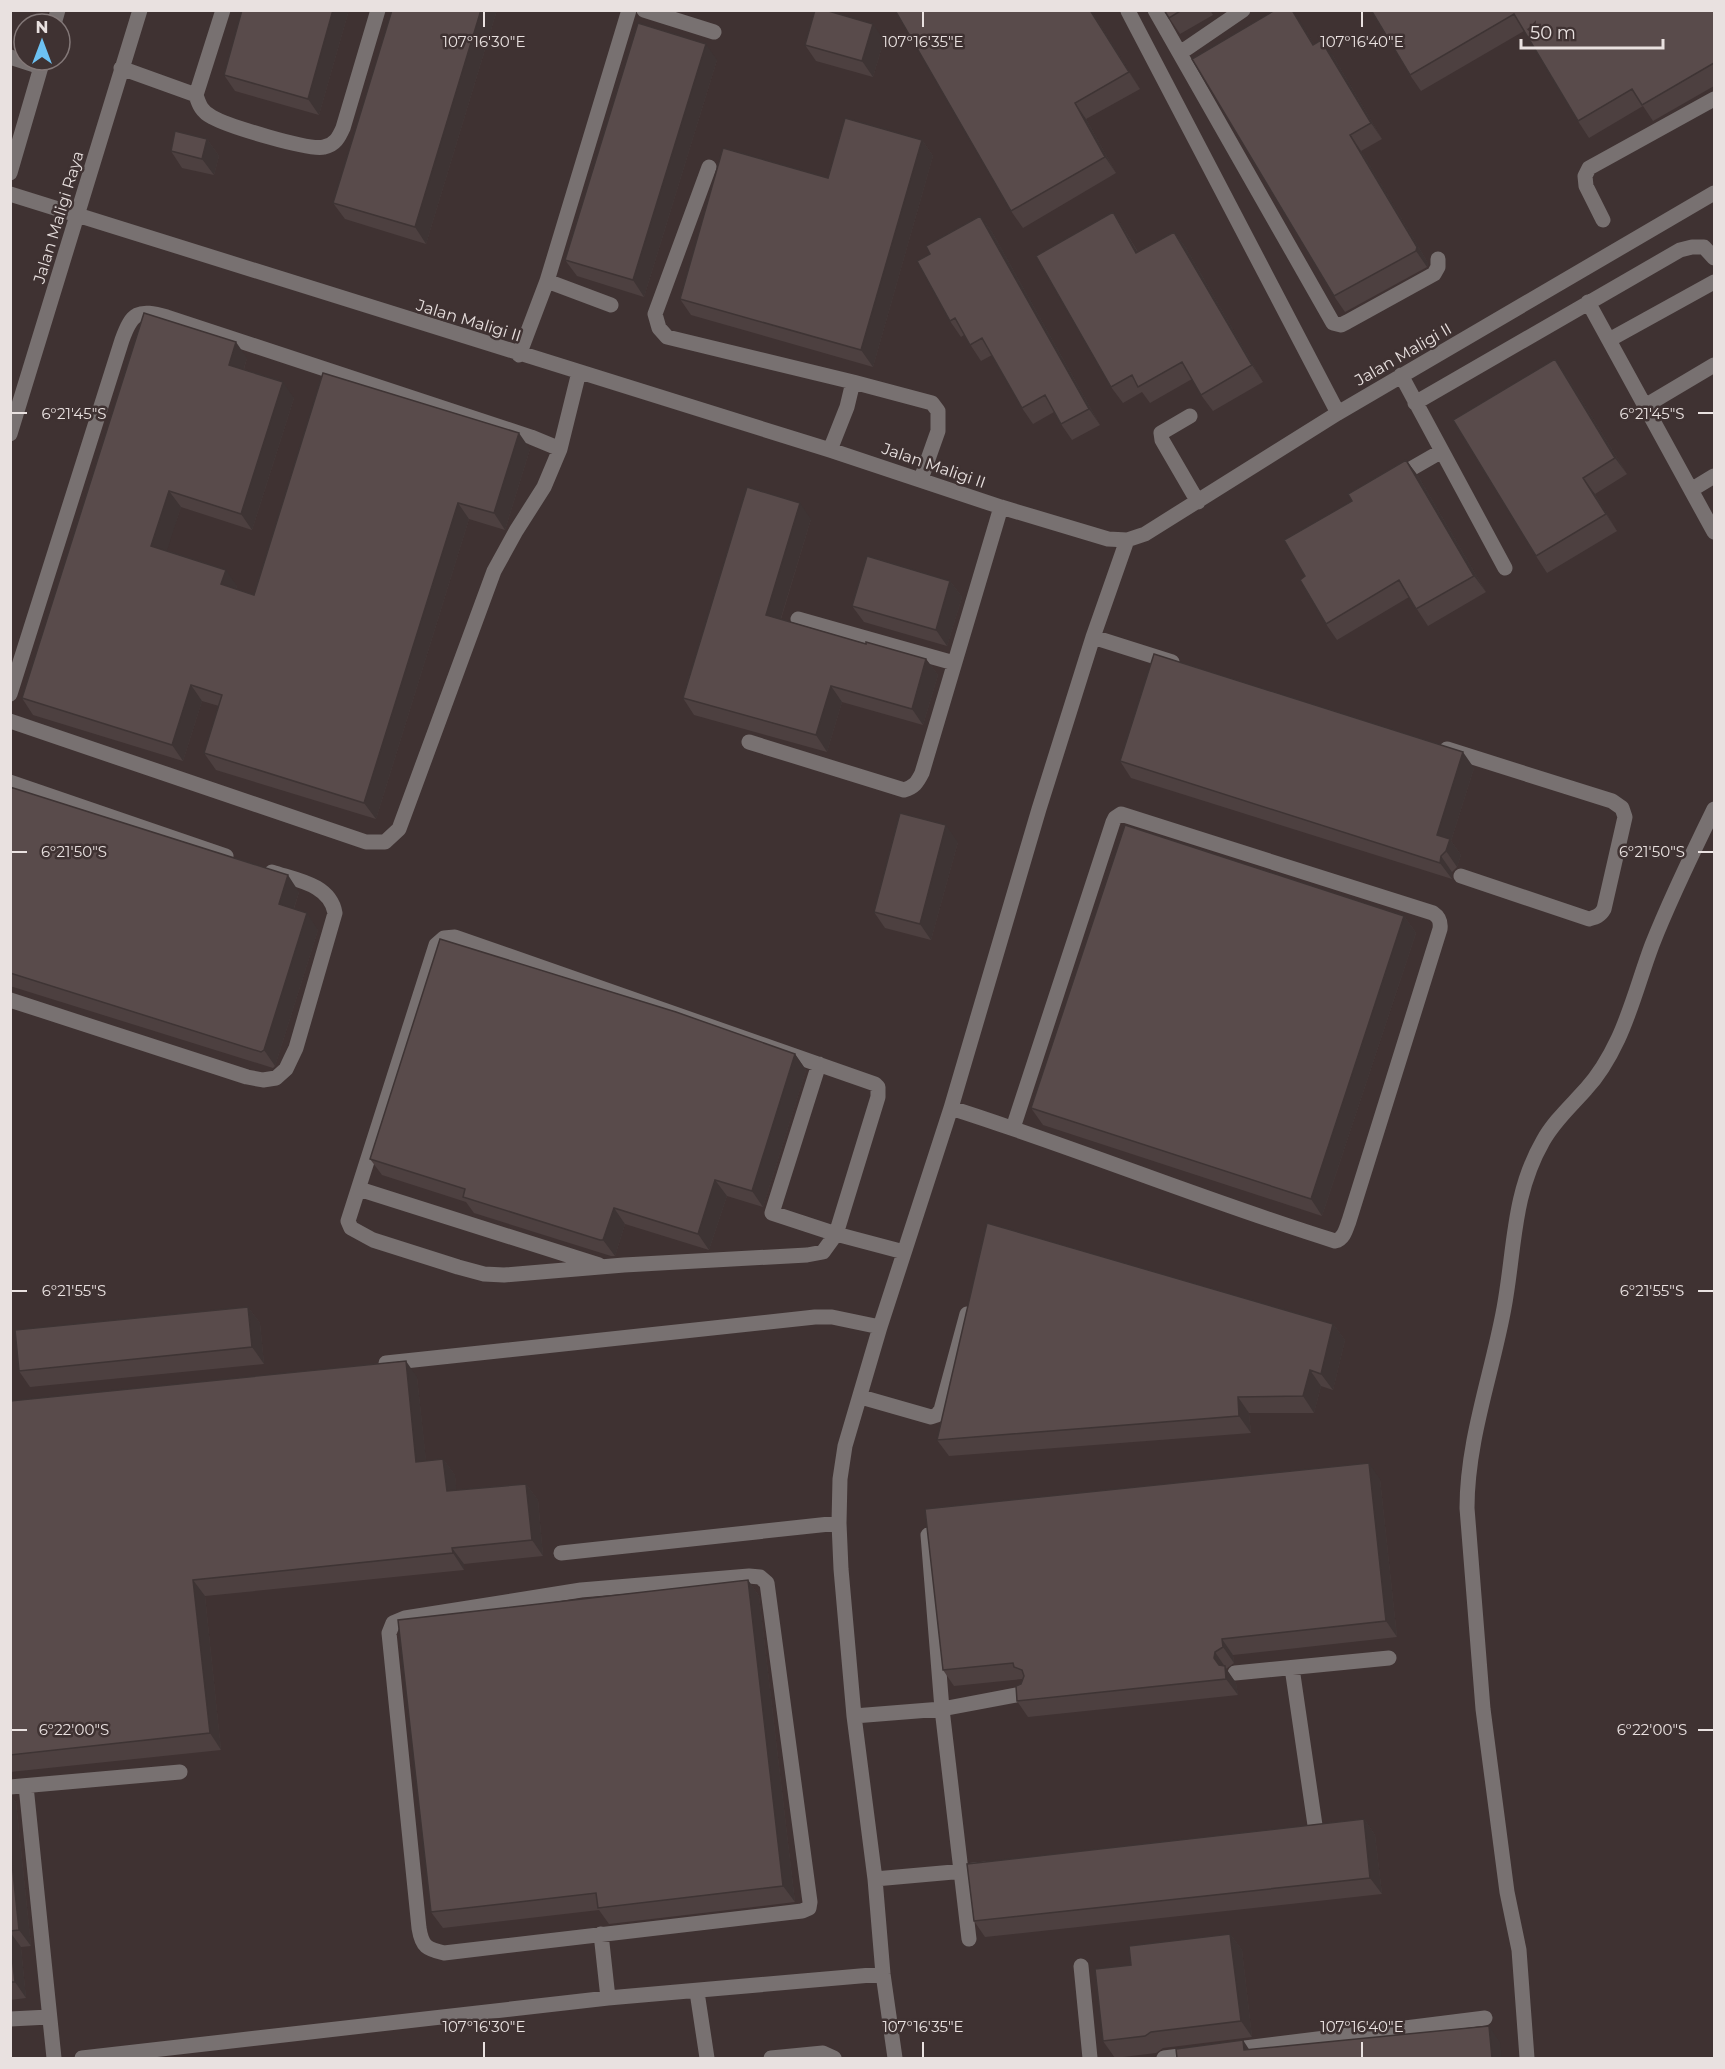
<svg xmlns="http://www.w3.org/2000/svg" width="1725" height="2069" font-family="Montserrat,sans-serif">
  <rect width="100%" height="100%" fill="#3f3232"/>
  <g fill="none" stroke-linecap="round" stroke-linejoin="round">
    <path stroke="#787171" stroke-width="15" d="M223 10 196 95C199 105 202 112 212 117 228 126 309 151 324 147 335 145 339 137 343 128L378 10
      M644 10 714 32
      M1155 10 1333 323 1341 325 1347 322 1434 274 1438 267V259
      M1128 11 1338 413
      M54 24 58 10
      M1180 53 1243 10
      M10 57 41 67
      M121 68 196 95
      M709 167 655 314 659 328 667 337 853 382 847 407 830 450
      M10 173 43 60
      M10 194 830 450 1001 507 1108 539 1127 540 1145 534 1338 413 1714 193
      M1603 220 1586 186 1585 176 1589 168 1714 99
      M547 281 611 305
      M1588 302 1714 532
      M1609 340 1714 282
      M519 355 547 281 629 10
      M1401 375 1505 568
      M853 382 932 403 938 411V431L921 479
      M1415 403 1680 250 1692 247H1704L1714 258
      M1645 406 1714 365
      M1190 416 1161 433 1162 440 1198 502
      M10 434 140 10
      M1395 478 1442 451
      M1691 490 1714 476
      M798 619 954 663
      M1093 637 1172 662
      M10 694 122 340C132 312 138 309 167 317L531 437 560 449 579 372
      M10 721 366 842H385L399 829 494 571 516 531 544 487 560 449
      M749 742 904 790C914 787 917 783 922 773L1001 507
      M1447 749 1612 801 1622 808 1625 817 1604 909C1600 916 1596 917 1589 919L1461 876
      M10 782 226 856
      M455 937 875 1084 878 1087V1097L836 1234 823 1252 807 1255 624 1265 504 1275 484 1274 458 1267 373 1240 351 1228 348 1221 436 945 444 938Z
      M10 1000 247 1077 263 1080 276 1078 286 1069 296 1048 335 913C330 884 296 880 272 872
      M819 1064 772 1213 836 1234 904 1252
      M951 1108C1080 1149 1206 1201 1335 1241 1344 1239 1346 1229 1349 1221L1440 929C1441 921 1439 917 1433 913L1121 814 1115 818 1113 822 1013 1128
      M359 1189 599 1265
      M386 1363 815 1317H832L880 1327
      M861 1397 931 1417 937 1415 941 1410 967 1314
      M928 1535 942 1709 969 1939
      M561 1553 839 1523
      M749 1576 760 1577 767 1583 810 1902 809 1908 802 1911 444 1953C427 1949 422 1947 419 1928L389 1633 393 1623 405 1618 581 1590Z
      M1292 1668 1316 1832
      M1235 1673 1389 1658
      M854 1716 942 1709 1026 1693
      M26 1786 54 2058
      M10 1787 180 1772
      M875 1879 987 1869
      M601 1934 608 1998
      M1081 1966 1090 2058
      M697 1992 707 2058
      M10 2019 49 2017
      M1229 2050 1485 2018
      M82 2058 608 1998 883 1974
      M771 2058 823 2053 834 2058
      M895 2058 883 1974 875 1879 854 1716 841 1569 839 1523 840 1479 845 1446 880 1327 951 1108 1039 809 1093 637 1127 540
      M1164 2058 1196 2054
      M1527 2058 1519 1950 1507 1892 1483 1709 1467 1508C1467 1440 1492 1374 1504 1308 1515 1249 1512 1195 1543 1141 1554 1121 1571 1106 1586 1089 1599 1075 1610 1056 1618 1039 1632 1009 1640 977 1652 945 1670 899 1692 854 1714 809"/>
  </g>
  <path fill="#4d4040" d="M242 10H349L319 115 235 91 224 75Z
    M392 10H497L426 244 345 219 333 203Z
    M1091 10 1140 89 1086 119 1116 173 1023 228 1011 211Z
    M1164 10H1210L1213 15 1180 34Z
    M1275 10H1292L1314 44 1333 56 1382 139 1361 151 1428 263 1427 267 1345 312 1334 296Z
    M1371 10H1714V86L1653 121 1643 106 1589 138 1578 121 1524 31 1421 91 1410 75Z
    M884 40 873 77 816 61 805 45Z
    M717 60 644 297 577 276 565 260Z
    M207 139 219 156 214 175 182 168 171 151Z
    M922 140 933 156 873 367 691 315 680 299 828 178Z
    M1113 212 1124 229 1138 252 1174 232 1186 248 1263 382 1213 411 1201 395 1192 379 1150 403 1142 392 1123 403 1111 387Z
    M980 216 992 232 1100 425 1072 440 1061 424 1054 412 1033 424 1022 408 992 355 981 361 964 335 961 337 950 321 930 254Z
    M247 358 244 369 294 398 252 530 181 507 166 551 237 586 236 589 254 595 530 449 505 530 469 519 376 819 216 770 204 753 219 706 202 701 183 761 33 715 22 698Z
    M1566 375 1627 474 1595 494 1617 531 1547 573 1536 556Z
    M1406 460 1418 476 1486 592 1428 626 1409 597 1337 640 1326 624 1305 576 1352 501Z
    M811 519 781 619 866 644 926 659 938 675 923 725 842 702 827 752 694 715 683 698Z
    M950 581 962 597 947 646 864 622 852 606Z
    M1120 761 1474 768 1451 841 1461 855 1457 867 1452 872V879L1131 778Z
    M10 787 299 892 294 909 318 930 275 1066 273 1068 10 986Z
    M958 842 931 940 885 928 874 912Z
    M1404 916 1416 933 1322 1216 1043 1125 1031 1108Z
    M795 1054 806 1070 763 1207 727 1196 709 1250 625 1224 615 1256H611L474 1213 466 1202 382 1175 370 1159Z
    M248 1307 260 1323 264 1364 30 1387 19 1371Z
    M1333 1324 1345 1340 1333 1390 1321 1386 1314 1413H1249L1251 1433 949 1456 937 1440Z
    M417 1377 426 1461 443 1459 455 1475 456 1490 526 1484 538 1500 543 1556 464 1564V1570L205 1596 221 1750 10 1772V1401Z
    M1380 1479 1397 1637 1233 1655 1234 1663 1226 1669 1236 1683 1238 1695 1028 1717 1017 1701 1023 1680 1022 1679 954 1686 943 1670Z
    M748 1580 759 1596 795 1902 609 1924 599 1910 443 1928 431 1912Z
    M10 1795 16 1802 31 1946 21 1947 26 1998 10 2000Z
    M1364 1819 1375 1835 1382 1894 985 1937 974 1921Z
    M1230 1934 1242 1950 1252 2037 1163 2048 1156 2053 1115 2058 1103 2041 1131 1965Z"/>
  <path fill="#3e3434" d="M333 10H349L319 115 308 99Z
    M481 10H497L426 244 415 227Z
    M1090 10H1091L1140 89 1129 72Z
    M1292 10 1299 19 1324 61 1313 45Z
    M873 24 884 40 873 77 862 61Z
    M1321 40 1333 56 1382 139 1371 123Z
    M706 44 717 60 644 297 633 280Z
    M1075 103 1086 119 1116 173 1105 157Z
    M1350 135 1361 151 1428 263 1427 267 1416 251Z
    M207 139 219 156 214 175 202 159Z
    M922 140 933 156 873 367 861 350Z
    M1113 212 1124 229 1148 270 1136 253Z
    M980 216 992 232 1100 425 1089 409Z
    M1174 232 1186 248 1263 382 1252 365Z
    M236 342 247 358 240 381 229 365Z
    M1555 359 1566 375 1627 474 1615 458Z
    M283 382 294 398 252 530 241 514Z
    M519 433 530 449 505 530 494 513Z
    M1406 460 1418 476 1486 592 1474 576Z
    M1583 478 1595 494 1617 531 1606 514Z
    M169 491 181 507 163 563 151 546Z
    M458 503 469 519 376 819 364 803Z
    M800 503 811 519 777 631 766 615Z
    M226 570 237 586 232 601 221 584Z
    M950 581 962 597 947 646 936 630Z
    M926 659 938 675 923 725 912 709Z
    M191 685 202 701 183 761 172 745Z
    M831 686 842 702 827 752 816 735Z
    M1463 752 1474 768 1451 841 1461 855 1457 867 1446 851 1437 835Z
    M946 825 958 842 931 940 920 924Z
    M1441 856 1452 872V879L1440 863Z
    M288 875 299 892 290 921 279 904Z
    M307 913 318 930 275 1066 264 1050Z
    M1404 916 1416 933 1322 1216 1311 1199Z
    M795 1054 806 1070 763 1207 752 1191Z
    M715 1180 727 1196 709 1250 698 1234Z
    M614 1208 625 1224 615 1256 603 1240Z
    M248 1307 260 1323 264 1364 252 1347Z
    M1333 1324 1345 1340 1333 1390 1321 1374Z
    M406 1361 417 1377 428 1478 416 1462Z
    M1310 1370 1321 1386 1314 1413 1303 1396Z
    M1238 1397 1249 1413 1251 1433 1239 1416Z
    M443 1459 455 1475 458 1507 447 1491Z
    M1369 1463 1380 1479 1397 1637 1386 1621Z
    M526 1484 538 1500 543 1556 532 1540Z
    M452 1548 464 1564V1570L453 1553Z
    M193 1580 205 1596 221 1750 210 1733Z
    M748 1580 759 1596 795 1902 783 1886Z
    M1222 1639 1233 1655 1234 1663 1223 1647Z
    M1215 1652 1236 1683 1238 1695 1226 1679 1214 1658Z
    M10 1795 16 1802 31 1946 19 1930 10 1844Z
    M1364 1819 1375 1835 1382 1894 1370 1878Z
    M10 1932 21 1947 26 1998 15 1982Z
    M1230 1934 1242 1950 1252 2037 1241 2021Z
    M1489 2026 1500 2042 1502 2058H1492Z
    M1243 2040 1254 2057 1244 2050Z"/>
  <path fill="#594b4b" stroke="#3e3434" stroke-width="1.5" d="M242 10H333L308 99 224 75Z
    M392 10H481L415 227 333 203Z
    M815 10H825L873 24 862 61 805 45Z
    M895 10H1090L1129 72 1075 103 1105 157 1011 211Z
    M1164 10H1182L1169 18Z
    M1275 10H1292L1313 45 1321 40 1371 123 1350 135 1417 247 1416 251 1334 296 1192 59Z
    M1371 10H1714V63L1642 105 1632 89 1578 121 1514 14 1410 75Z
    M638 23 706 44 633 280 565 260Z
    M845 118 922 140 861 350 680 299 723 148 828 178Z
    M175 131 207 139 202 159 171 151Z
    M1113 212 1136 253 1174 232 1252 365 1201 395 1182 362 1138 387 1132 375 1111 387 1036 256Z
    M980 216 1089 409 1061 424 1045 395 1022 408 982 338 970 345 955 318 950 321 917 261 930 254 926 246Z
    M144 313 236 342 229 365 283 382 241 514 169 491 151 546 226 570 221 584 254 595 323 373 519 433 494 513 458 503 364 803 204 753 222 695 191 685 172 745 22 698Z
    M1555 359 1615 458 1583 478 1606 514 1536 556 1453 420Z
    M1406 460 1474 576 1416 609 1399 580 1326 624 1300 580 1305 576 1284 540 1352 501 1348 494Z
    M747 487 800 503 766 615 866 644V642L926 659 912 709 831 686 816 735 683 698Z
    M867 556 950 581 936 630 852 606Z
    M1154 654 1463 752 1437 835 1450 839 1446 851 1441 856 1440 863 1120 761Z
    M10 787 288 875 279 904 307 913 264 1050 261 1052 10 973Z
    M900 813 946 825 920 924 874 912Z
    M1125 825 1404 916 1311 1199 1031 1108Z
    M440 939 676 1012 795 1054 752 1191 715 1180 698 1234 614 1208 603 1240H600L463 1197 465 1189 370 1159Z
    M987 1223 1333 1324 1321 1374 1310 1370 1303 1396 1238 1397 1239 1416 937 1440Z
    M248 1307 252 1347 19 1371 15 1330Z
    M406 1361 416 1462 443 1459 447 1491 526 1484 532 1540 452 1548 453 1553 193 1580 210 1733 10 1755V1401Z
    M1369 1463 1386 1621 1222 1639 1223 1647 1215 1652 1214 1658 1219 1665 1225 1666 1226 1679 1017 1701 1016 1686 1021 1684 1024 1676 1022 1670 1014 1667 1013 1663 943 1670 925 1509Z
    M748 1580 783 1886 598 1908 596 1893 431 1912 398 1620Z
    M1364 1819 1370 1878 974 1921 967 1864Z
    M10 1844 19 1930 10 1931Z
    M1230 1934 1241 2021 1151 2032 1145 2036 1103 2041 1095 1969 1131 1965 1129 1946Z
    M10 1940 15 1982H10Z
    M1489 2026 1492 2058H1177L1176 2049 1243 2040 1244 2050Z"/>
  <path fill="none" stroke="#e9e1e0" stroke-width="2" d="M484 12V27M923 12V27M1362 12V27M12 413H27M1698 413H1713M12 852H27M1698 852H1713M12 1291H27M1698 1291H1713M12 1730H27M1698 1730H1713M484 2042V2057M923 2042V2057M1362 2042V2057"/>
  <g text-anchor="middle" stroke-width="5" stroke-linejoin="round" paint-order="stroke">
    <g font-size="16" fill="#e9e1e0" stroke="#3f3232">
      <text transform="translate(58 217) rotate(-73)" y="6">Jalan Maligi Raya</text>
      <text transform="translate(469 320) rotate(17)" y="6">Jalan Maligi II</text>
      <text transform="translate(1403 354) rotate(-30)" y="6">Jalan Maligi II</text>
      <text transform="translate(934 465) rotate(19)" y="6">Jalan Maligi II</text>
    </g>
  </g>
  <g font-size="15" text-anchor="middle" fill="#e9e1e0" stroke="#3f3232" stroke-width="5" stroke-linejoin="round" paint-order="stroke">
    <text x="484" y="47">107°16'30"E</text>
    <text x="923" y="47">107°16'35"E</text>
    <text x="1362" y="47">107°16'40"E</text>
    <text x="74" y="419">6°21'45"S</text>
    <text x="1652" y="419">6°21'45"S</text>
    <text x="74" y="857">6°21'50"S</text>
    <text x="1652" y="857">6°21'50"S</text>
    <text x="74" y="1296">6°21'55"S</text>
    <text x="1652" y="1296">6°21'55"S</text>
    <text x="74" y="1735">6°22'00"S</text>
    <text x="1652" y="1735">6°22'00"S</text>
    <text x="484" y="2032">107°16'30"E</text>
    <text x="923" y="2032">107°16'35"E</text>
    <text x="1362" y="2032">107°16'40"E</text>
  </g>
  <rect width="1725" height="2069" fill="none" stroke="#e9e1e0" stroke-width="24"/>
  <g transform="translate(42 42)"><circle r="28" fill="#3f3232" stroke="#837878" stroke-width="1.5"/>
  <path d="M0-4.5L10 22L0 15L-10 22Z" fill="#6dc2f3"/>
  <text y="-9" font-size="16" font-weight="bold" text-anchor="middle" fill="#e9e1e0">N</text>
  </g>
  <path d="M1521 39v9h142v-9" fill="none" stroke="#e9e1e0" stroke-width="3"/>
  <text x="1530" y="39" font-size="18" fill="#e9e1e0" stroke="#3f3232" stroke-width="4.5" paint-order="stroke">50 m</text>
</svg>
